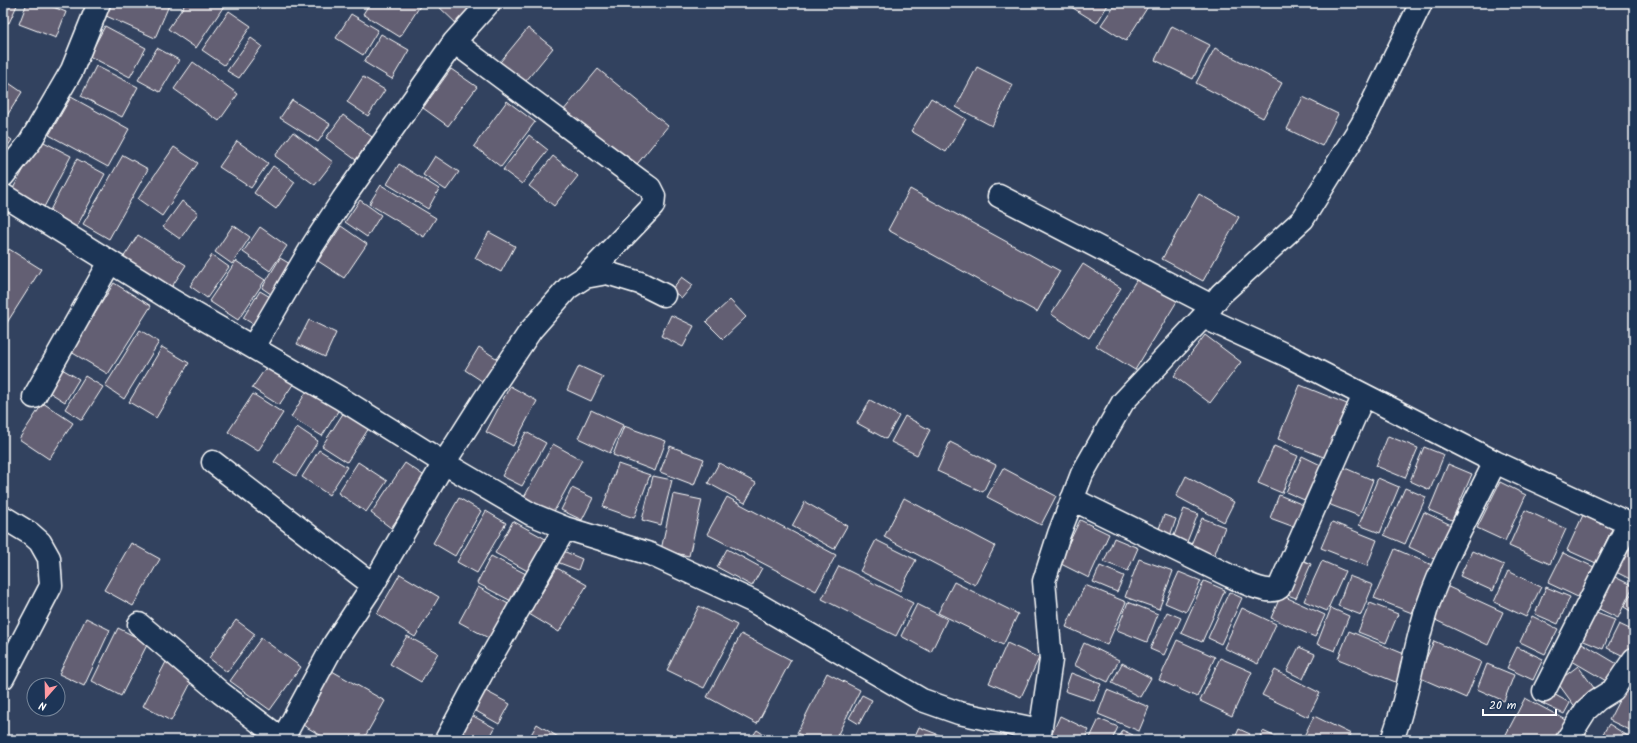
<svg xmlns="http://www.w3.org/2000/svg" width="1637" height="743" font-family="Kalam,sans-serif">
  <rect width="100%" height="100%" fill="#32425f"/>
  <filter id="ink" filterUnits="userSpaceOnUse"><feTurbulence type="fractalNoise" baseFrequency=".025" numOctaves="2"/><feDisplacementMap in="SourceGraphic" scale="8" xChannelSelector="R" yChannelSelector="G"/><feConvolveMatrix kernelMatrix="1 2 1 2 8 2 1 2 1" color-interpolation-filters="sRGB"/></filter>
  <g filter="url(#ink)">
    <path fill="#645f73" stroke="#fff" d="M3 3H18L9 23 3 20Z
      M27 3H43L66 12 56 38 19 24Z
      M109 3H170L155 38 104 15Z
      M186 3H220L224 6 196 48 168 29Z
      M370 3H422L400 37 363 14Z
      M435 3H485L461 28Z
      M1065 3H1109L1097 23Z
      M1116 3H1145L1149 5 1126 41 1101 25Z
      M229 11 251 26 224 65 202 50Z
      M351 14 378 30 363 55 336 38Z
      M105 26 146 48 130 77 89 56Z
      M1172 26 1210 45 1193 79 1155 60Z
      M528 28 553 48 521 87 496 67Z
      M381 34 409 50 392 79 364 62Z
      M251 38 262 46 239 78 227 71Z
      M157 48 179 60 160 92 138 80Z
      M1215 48 1282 83 1263 118 1196 83Z
      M193 62 238 94 219 121 174 89Z
      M96 66 138 87 122 117 81 96Z
      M977 67 1013 85 992 126 956 107Z
      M451 69 477 87 448 126 423 108Z
      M598 69 668 126 633 169 563 111Z
      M363 77 385 90 368 116 347 102Z
      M3 79 22 92 3 122Z
      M71 97 129 129 108 167 49 135Z
      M1303 97 1338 114 1322 146 1287 129Z
      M931 98 966 119 946 152 911 131Z
      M292 100 330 124 318 142 280 118Z
      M507 101 535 122 501 167 474 146Z
      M343 115 372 137 356 160 326 138Z
      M293 132 333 162 315 185 275 156Z
      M3 134 12 140 3 153Z
      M529 135 548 150 522 184 503 170Z
      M40 140 71 156 43 209 11 192Z
      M237 141 268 163 251 188 219 167Z
      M174 147 198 163 162 216 138 199Z
      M123 155 148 169 109 239 83 224Z
      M435 156 459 172 446 190 423 175Z
      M553 156 578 176 554 206 529 186Z
      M77 159 105 174 76 228 48 214Z
      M399 164 439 189 428 209 387 184Z
      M273 166 295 182 276 209 254 193Z
      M381 185 436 218 424 237 369 204Z
      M910 189 1060 271 1037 312 888 230Z
      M1199 194 1239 217 1203 281 1162 259Z
      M360 200 381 215 367 237 345 222Z
      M182 201 198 213 180 239 163 227Z
      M233 225 250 237 232 264 215 252Z
      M341 226 367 244 344 278 318 261Z
      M260 227 287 246 270 271 243 252Z
      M489 232 515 246 501 272 475 258Z
      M138 235 186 265 171 288 123 258Z
      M9 249 41 269 3 329V258Z
      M212 255 229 267 207 298 190 286Z
      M280 258 297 268 278 299 262 288Z
      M236 261 265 280 238 320 209 301Z
      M1083 264 1121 288 1089 338 1051 314Z
      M1140 274 1179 298 1135 370 1096 346Z
      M682 277 693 285 682 298 671 290Z
      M114 283 151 306 108 374 71 352Z
      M260 291 277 301 260 328 243 318Z
      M730 300 746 317 723 339 706 322Z
      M671 315 694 326 683 347 661 336Z
      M309 320 336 333 325 357 297 344Z
      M140 330 159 342 124 399 105 386Z
      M1205 335 1241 362 1210 403 1174 376Z
      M162 347 189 363 156 418 129 402Z
      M479 347 499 360 485 383 465 370Z
      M267 366 294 383 279 405 252 388Z
      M579 366 603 377 591 401 567 390Z
      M62 369 79 379 65 402 49 392Z
      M85 376 103 387 82 420 65 409Z
      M1300 385 1352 406 1331 460 1278 439Z
      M510 386 537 401 513 446 486 432Z
      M308 389 340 408 322 436 291 417Z
      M253 394 283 413 258 451 228 432Z
      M870 400 899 416 886 439 857 423Z
      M43 403 73 423 49 459 19 439Z
      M591 410 623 425 610 453 578 438Z
      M344 412 369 428 347 462 322 446Z
      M905 416 930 430 917 455 891 442Z
      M624 426 666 441 655 471 613 455Z
      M297 427 318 441 296 476 274 462Z
      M526 432 546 443 522 486 502 476Z
      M1388 436 1418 448 1405 478 1376 466Z
      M950 442 996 465 983 492 937 471Z
      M553 444 582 460 551 517 522 501Z
      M670 446 704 459 694 485 660 472Z
      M1274 446 1298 456 1282 493 1258 483Z
      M1424 447 1444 455 1430 490 1410 481Z
      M319 450 347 467 329 495 302 477Z
      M1302 456 1325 467 1309 502 1286 492Z
      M358 462 387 481 366 512 338 493Z
      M405 463 426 477 391 528 371 513Z
      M719 463 756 483 745 503 708 483Z
      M618 464 650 475 634 518 603 507Z
      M1448 464 1472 474 1452 520 1429 510Z
      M1338 465 1373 480 1359 516 1323 502Z
      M1003 468 1056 496 1041 525 987 497Z
      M653 476 672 480 661 525 642 520Z
      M1186 476 1234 502 1224 522 1176 496Z
      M1378 478 1399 487 1380 533 1359 525Z
      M1500 482 1526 495 1505 541 1477 528Z
      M572 488 593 498 582 520 561 510Z
      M1405 488 1426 497 1405 544 1384 535Z
      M673 494 702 500 689 556 661 550Z
      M1279 495 1306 506 1297 528 1270 518Z
      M727 497 836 555 816 591 707 534Z
      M459 498 481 511 455 556 433 543Z
      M904 498 995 546 975 585 884 537Z
      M805 502 847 526 834 549 792 526Z
      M1184 509 1198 514 1185 547 1172 541Z
      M1525 510 1566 529 1550 564 1509 546Z
      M486 511 506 523 477 573 457 562Z
      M1424 512 1451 525 1436 560 1409 547Z
      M1164 515 1176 519 1169 539 1157 534Z
      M1583 515 1612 529 1596 563 1567 550Z
      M1202 518 1225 527 1212 561 1188 552Z
      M1080 520 1109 534 1089 578 1059 563Z
      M513 521 551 542 533 574 495 553Z
      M1332 522 1377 540 1367 566 1321 548Z
      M1634 535V581L1614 571Z
      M1114 538 1138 548 1128 571 1104 562Z
      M876 540 916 560 900 591 860 571Z
      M131 543 160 559 133 606 104 590Z
      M727 549 762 568 752 586 717 567Z
      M1395 549 1432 565 1412 613 1374 598Z
      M561 550 582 559 578 570 557 562Z
      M1472 551 1504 565 1493 591 1460 576Z
      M1563 553 1594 567 1580 598 1548 583Z
      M491 556 530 576 515 603 477 583Z
      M1297 558 1311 564 1296 598 1282 593Z
      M1139 559 1173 571 1159 609 1125 597Z
      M1322 561 1345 571 1327 611 1304 601Z
      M839 566 913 603 896 636 822 599Z
      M1100 566 1124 576 1117 592 1093 582Z
      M557 568 587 585 559 632 529 614Z
      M1508 571 1541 587 1526 617 1494 602Z
      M1179 572 1201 581 1186 612 1165 603Z
      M400 574 439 597 415 637 377 614Z
      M1609 574 1633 586 1618 618 1593 606Z
      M1349 576 1373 585 1361 615 1338 606Z
      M1204 581 1225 590 1202 642 1181 633Z
      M954 582 1018 614 1003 645 938 613Z
      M1085 585 1126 602 1107 645 1066 627Z
      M1444 585 1503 612 1488 645 1429 617Z
      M478 587 512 606 494 641 459 622Z
      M1546 587 1570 597 1558 624 1535 614Z
      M1634 589V613L1624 607Z
      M1229 592 1242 598 1221 644 1208 638Z
      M1281 595 1325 615 1315 637 1271 618Z
      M1128 602 1158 614 1147 642 1117 630Z
      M1370 603 1398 614 1386 643 1358 632Z
      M917 604 947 619 931 652 901 636Z
      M699 606 737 625 704 688 667 670Z
      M1242 608 1276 624 1258 664 1224 648Z
      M1331 608 1349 616 1335 651 1317 644Z
      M1591 611 1615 620 1603 649 1579 639Z
      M1167 612 1181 618 1164 655 1150 649Z
      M1532 616 1558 629 1545 654 1520 642Z
      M86 618 110 630 84 686 59 674Z
      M236 620 255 634 227 672 209 658Z
      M1619 624 1634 631V645L1628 658 1607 648Z
      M118 628 148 643 121 696 92 681Z
      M1349 631 1409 656 1398 683 1338 659Z
      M741 634 791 660 757 724 707 697Z
      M407 636 438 653 421 682 390 664Z
      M261 638 301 667 270 710 230 681Z
      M1177 640 1215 657 1197 697 1159 680Z
      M1434 641 1481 662 1466 698 1418 677Z
      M1007 643 1039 658 1021 697 989 683Z
      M1084 643 1119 660 1108 682 1074 665Z
      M1582 643 1624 668 1613 685 1572 661Z
      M1299 647 1315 654 1303 679 1287 671Z
      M1517 647 1543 659 1533 680 1507 668Z
      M1220 658 1252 672 1232 716 1200 701Z
      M167 660 195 675 171 721 143 706Z
      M1122 663 1151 678 1140 697 1112 683Z
      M1487 664 1514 675 1504 701 1477 689Z
      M1578 666 1597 692 1576 708 1557 682Z
      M1275 670 1320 693 1308 717 1262 695Z
      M332 671 385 701 363 740H329L301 724Z
      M827 673 860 690 835 740H812L797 733Z
      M1071 673 1101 684 1094 701 1065 691Z
      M1633 673H1634V732L1609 720Z
      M480 688 510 704 499 724 469 707Z
      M1107 690 1149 707 1139 731 1098 714Z
      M1548 691 1570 703 1564 714 1541 703Z
      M862 695 872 700 859 724 849 718Z
      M1525 698 1572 723 1563 740H1503Z
      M466 712 495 728 488 740H468L455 733Z
      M1060 716 1089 730 1084 740H1055L1050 738Z
      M1314 716 1351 734 1348 740H1302Z
      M1099 719 1118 727 1112 740H1089Z
      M537 724 563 740H528Z
      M1609 724 1634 740H1599Z
      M919 727 952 740H913Z
      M1239 729 1250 734 1247 740H1234Z
      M757 730 772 740H750Z
      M1122 730 1133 735 1131 740H1117Z
      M1263 731 1282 740H1258Z"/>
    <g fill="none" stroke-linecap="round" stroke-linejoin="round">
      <defs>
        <path id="street" d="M454 42 639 180 650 188 654 196 653 206 585 277
          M3 176 30 142 72 70 99 3
          M3 195 173 301 340 398 444 463 531 514 565 528 650 554 754 602 922 700 959 713 1040 730
          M999 196 1212 306
          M1203 317 1288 356 1495 462 1634 526
          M253 347 313 245 343 199 454 42 489 3
          M34 397 110 262
          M213 462 373 585
          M1072 499 1230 576C1241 581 1269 596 1279 588L1364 395
          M3 517 31 534 40 542 49 558 51 586 3 678
          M139 624 221 693 283 740
          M1544 691 1629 523
          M282 740 334 644 373 585 444 463 484 400 531 330 568 288 585 277 607 273 640 283 664 295
          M446 740 482 673 565 528
          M1039 740 1051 660 1044 581 1059 534 1082 474 1123 402 1203 317 1221 294 1303 219 1362 124 1421 3
          M1392 740C1409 696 1413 649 1428 605 1445 556 1472 509 1495 462
          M1567 740 1586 710 1597 700 1613 690 1634 659"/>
      </defs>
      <use href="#street" stroke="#fff" stroke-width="25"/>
      <use href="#street" stroke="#1d3557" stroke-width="22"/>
    </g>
  </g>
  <rect width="1637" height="743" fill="none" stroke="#1d3557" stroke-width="16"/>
  <rect x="8" y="8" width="1621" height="727" fill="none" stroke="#fff" stroke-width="1.5" filter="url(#ink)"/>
  <g transform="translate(46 697) rotate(200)"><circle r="19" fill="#1d3557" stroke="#77869a"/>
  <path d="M0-3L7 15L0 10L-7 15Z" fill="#ff9aa2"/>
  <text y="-6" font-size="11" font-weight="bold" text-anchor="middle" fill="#ffffff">N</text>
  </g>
  <path d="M1483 709v6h73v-6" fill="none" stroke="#ffffff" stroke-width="2"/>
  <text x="1489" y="709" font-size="12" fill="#ffffff" stroke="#1d3557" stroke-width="3" paint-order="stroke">20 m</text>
</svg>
